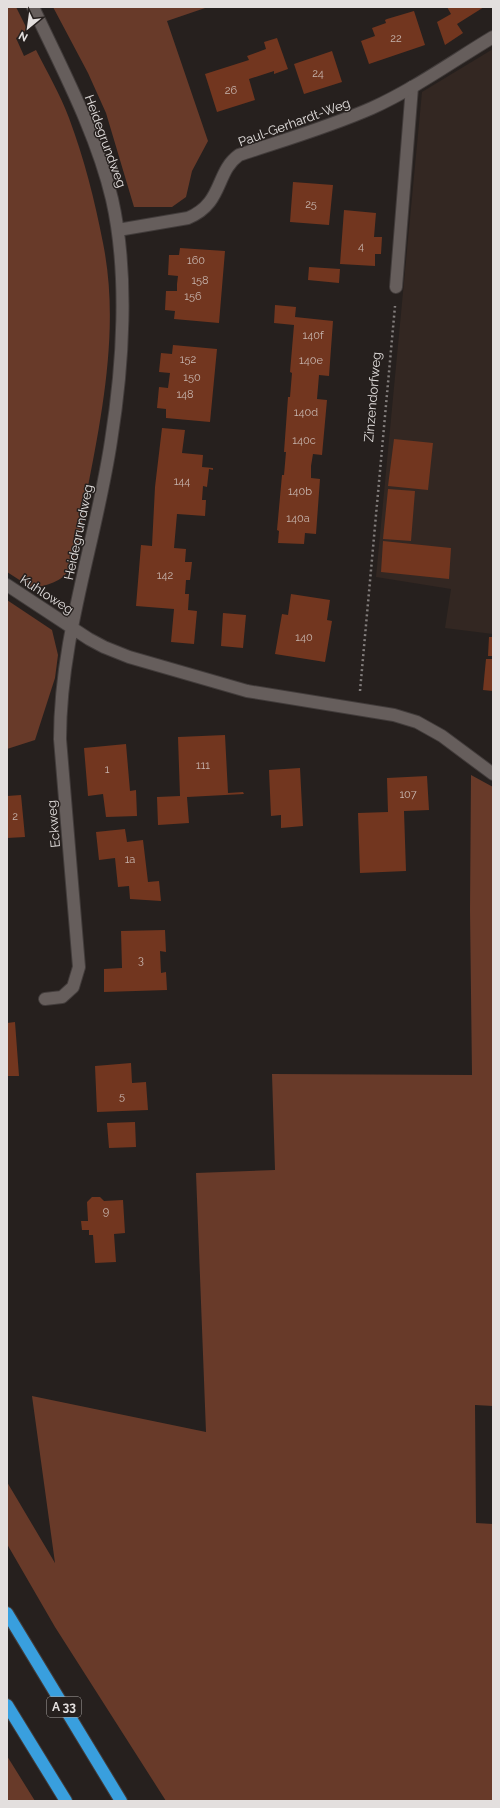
<svg xmlns="http://www.w3.org/2000/svg" width="500" height="1808" font-family="Raleway,sans-serif">
  <rect width="100%" height="100%" fill="#26201e"/>
  <path fill="#332722" d="M493 49V634L445 628 451 589 376 577 422 92Z"/>
  <path fill="#683a29" d="M7 7H16L28 31 16 38 24 56 36 50C47 72 60 94 69 118 84 158 95 201 103 243 120 327 102 415 86 497 82 520 80 547 70 568 63 582 45 586 32 588L7 572Z
    M53 7H208L167 21 208 141 192 171 186 197 172 207H134L106 113 88 73Z
    M7 600 52 630 58 655 55 678 35 740 7 749Z
    M471 775 493 787V1406L475 1405 476 1523 493 1524V1801H166L55 1627 7 1544V1482L55 1563 32 1396 206 1432 196 1173 275 1170 272 1074 472 1075 470 910Z
    M7 1756 35 1801H7Z"/>
  <path fill="#72361f" d="M447 7H484L457 24 463 33 445 45 437 22 451 14Z
    M414 11 425 45 369 64 361 41 375 36 372 28 386 23 385 20 387 19Z
    M277 38 288 69 274 74V71L249 79 255 100 217 112 205 74 249 60 247 56 266 49 264 42Z
    M332 51 342 82 304 94 294 64Z
    M293 182 333 185 329 225 290 222Z
    M344 210 376 213 374 237H382L381 254H375V266L340 264Z
    M180 248 225 251 219 323 174 319 175 311 165 310 166 291H177V284L178 276 168 275 169 255H179Z
    M309 267 340 269 339 283 308 280Z
    M275 305 296 307 295 317 333 321 329 376 319 375 317 399 327 400 322 455 313 454 311 466V478L320 479 316 534 305 533 304 544 278 543 279 531 277 530 282 475H284L286 452H284L288 397H290L292 373 290 372 294 325 274 323Z
    M173 345 217 349 210 422 166 418V409L157 408 159 387 168 388 170 373 159 372 161 353 172 354Z
    M162 428 185 430 182 453 203 455 202 467 213 468V470L209 469 207 487 203 486 202 500H206L205 516 177 514 174 548 186 549 185 562H192L190 580H186L185 594H189L188 610 197 611 194 644 171 642 174 609 136 606 141 545 152 546 155 487Z
    M394 439 433 443 428 490 388 486Z
    M388 489 415 491 411 541 383 539Z
    M383 541 451 548 449 579 381 572Z
    M291 594 330 600 327 620 332 621 325 662 275 654 282 614 288 615Z
    M223 613 246 615 243 648 221 646Z
    M489 637H493V656H488Z
    M486 659H493V691L483 690Z
    M225 735 228 793 243 792 244 794 187 797 189 823 158 825 157 797 180 796 178 737Z
    M126 744 130 791 136 790 137 816 106 817 103 794 88 796 84 748Z
    M300 768 303 826 281 828V815L271 816 269 770Z
    M427 776 429 810 404 811 406 871 360 873 358 813 388 812 387 778Z
    M21 795 25 837 7 838V796Z
    M125 829 127 842 143 840 148 882 159 881 161 901 130 899 129 886 118 887 115 858 99 860 96 832Z
    M165 930 166 952 160 951 161 973 166 972 167 990 104 992V969L122 968 121 931Z
    M15 1022 19 1076H7V1023Z
    M131 1063 132 1083 146 1082 148 1110 97 1112 95 1066Z
    M135 1122 136 1147 109 1148 107 1123Z
    M92 1197H100L104 1201 123 1200 125 1233 114 1234 116 1262 95 1263 93 1235H89V1230H82L81 1221H88L87 1202Z"/>
  <g fill="none" stroke-linecap="round" stroke-linejoin="round">
    <defs>
      <path id="service" d="M396 287 412 87"/>
      <path id="minor" d="M33 7C62 69 96 132 112 199 129 274 123 366 111 441 96 541 60 637 60 739L79 967 73 987 62 997 45 999
        M118 230 188 218C224 203 215 172 239 155 284 140 329 127 372 108 414 89 453 61 493 37
        M7 585 89 639 104 647 129 657 247 691 394 715 417 722 442 736 493 774"/>
      <path id="motorway" d="M7 1613 121 1801
        M7 1705 66 1801"/>
    </defs>
    <use href="#service" stroke="#423c3b" stroke-width="14"/>
    <use href="#minor" stroke="#423c3b" stroke-width="14"/>
    <use href="#motorway" stroke="#423c3b" stroke-width="14"/>
    <path stroke="#837e7d" stroke-width="2.5" stroke-dasharray="2 3" stroke-linecap="butt" d="M360 691 395 306"/>
    <use href="#service" stroke="#665e5c" stroke-width="12"/>
    <use href="#minor" stroke="#665e5c" stroke-width="12"/>
    <use href="#motorway" stroke="#399fde" stroke-width="12"/>
  </g>
  <g text-anchor="middle" stroke-width="3" stroke-linejoin="round" paint-order="stroke">
    <g font-size="11" fill="#c7b5ae">
      <text x="396" y="42">22</text>
      <text x="318" y="77">24</text>
      <text x="231" y="94">26</text>
      <text x="311" y="208">25</text>
      <text x="361" y="250">4</text>
      <text x="196" y="264">160</text>
      <text x="200" y="284">158</text>
      <text x="193" y="300">156</text>
      <text x="313" y="339">140f</text>
      <text x="188" y="363">152</text>
      <text x="311" y="364">140e</text>
      <text x="192" y="381">150</text>
      <text x="185" y="398">148</text>
      <text x="306" y="416">140d</text>
      <text x="304" y="444">140c</text>
      <text x="182" y="485">144</text>
      <text x="300" y="495">140b</text>
      <text x="298" y="522">140a</text>
      <text x="165" y="579">142</text>
      <text x="304" y="641">140</text>
      <text x="203" y="769">111</text>
      <text x="107" y="773">1</text>
      <text x="408" y="798">107</text>
      <text x="15" y="820">2</text>
      <text x="130" y="863">1a</text>
      <text x="141" y="964">3</text>
      <text x="122" y="1100">5</text>
      <text x="106" y="1215">9</text>
    </g>
    <rect fill="#26201e" stroke="#aaa6a4" stroke-width="1" x="47" y="1697" width="34" height="20" rx="3"/>
    <g font-size="12" font-weight="bold" fill="#e3dfde">
      <text x="64" y="1711">A 33</text>
    </g>
    <g font-size="13" fill="#e3dfde" stroke="#26201e">
      <text transform="translate(294 122) rotate(-20)" y="5">Paul-Gerhardt-Weg</text>
      <text transform="translate(106 141) rotate(70)" y="5">Heidegrundweg</text>
      <text transform="translate(372 397) rotate(-85)" y="5">Zinzendorfweg</text>
      <text transform="translate(78 532) rotate(-78)" y="5">Heidegrundweg</text>
      <text transform="translate(47 594) rotate(33)" y="5">Kuhloweg</text>
      <text transform="translate(53 824) rotate(-95)" y="5">Eckweg</text>
    </g>
  </g>
  <rect width="500" height="1808" fill="none" stroke="#e3dfde" stroke-width="16"/>
  <g transform="translate(28 28) rotate(209)" stroke="#26201e" stroke-width="3" paint-order="stroke">
  <path d="M0-3L7 15L0 10L-7 15Z" fill="#e3dfde"/>
  <text y="-6" font-size="11" font-weight="bold" text-anchor="middle" fill="#e3dfde">N</text>
  </g>
</svg>
